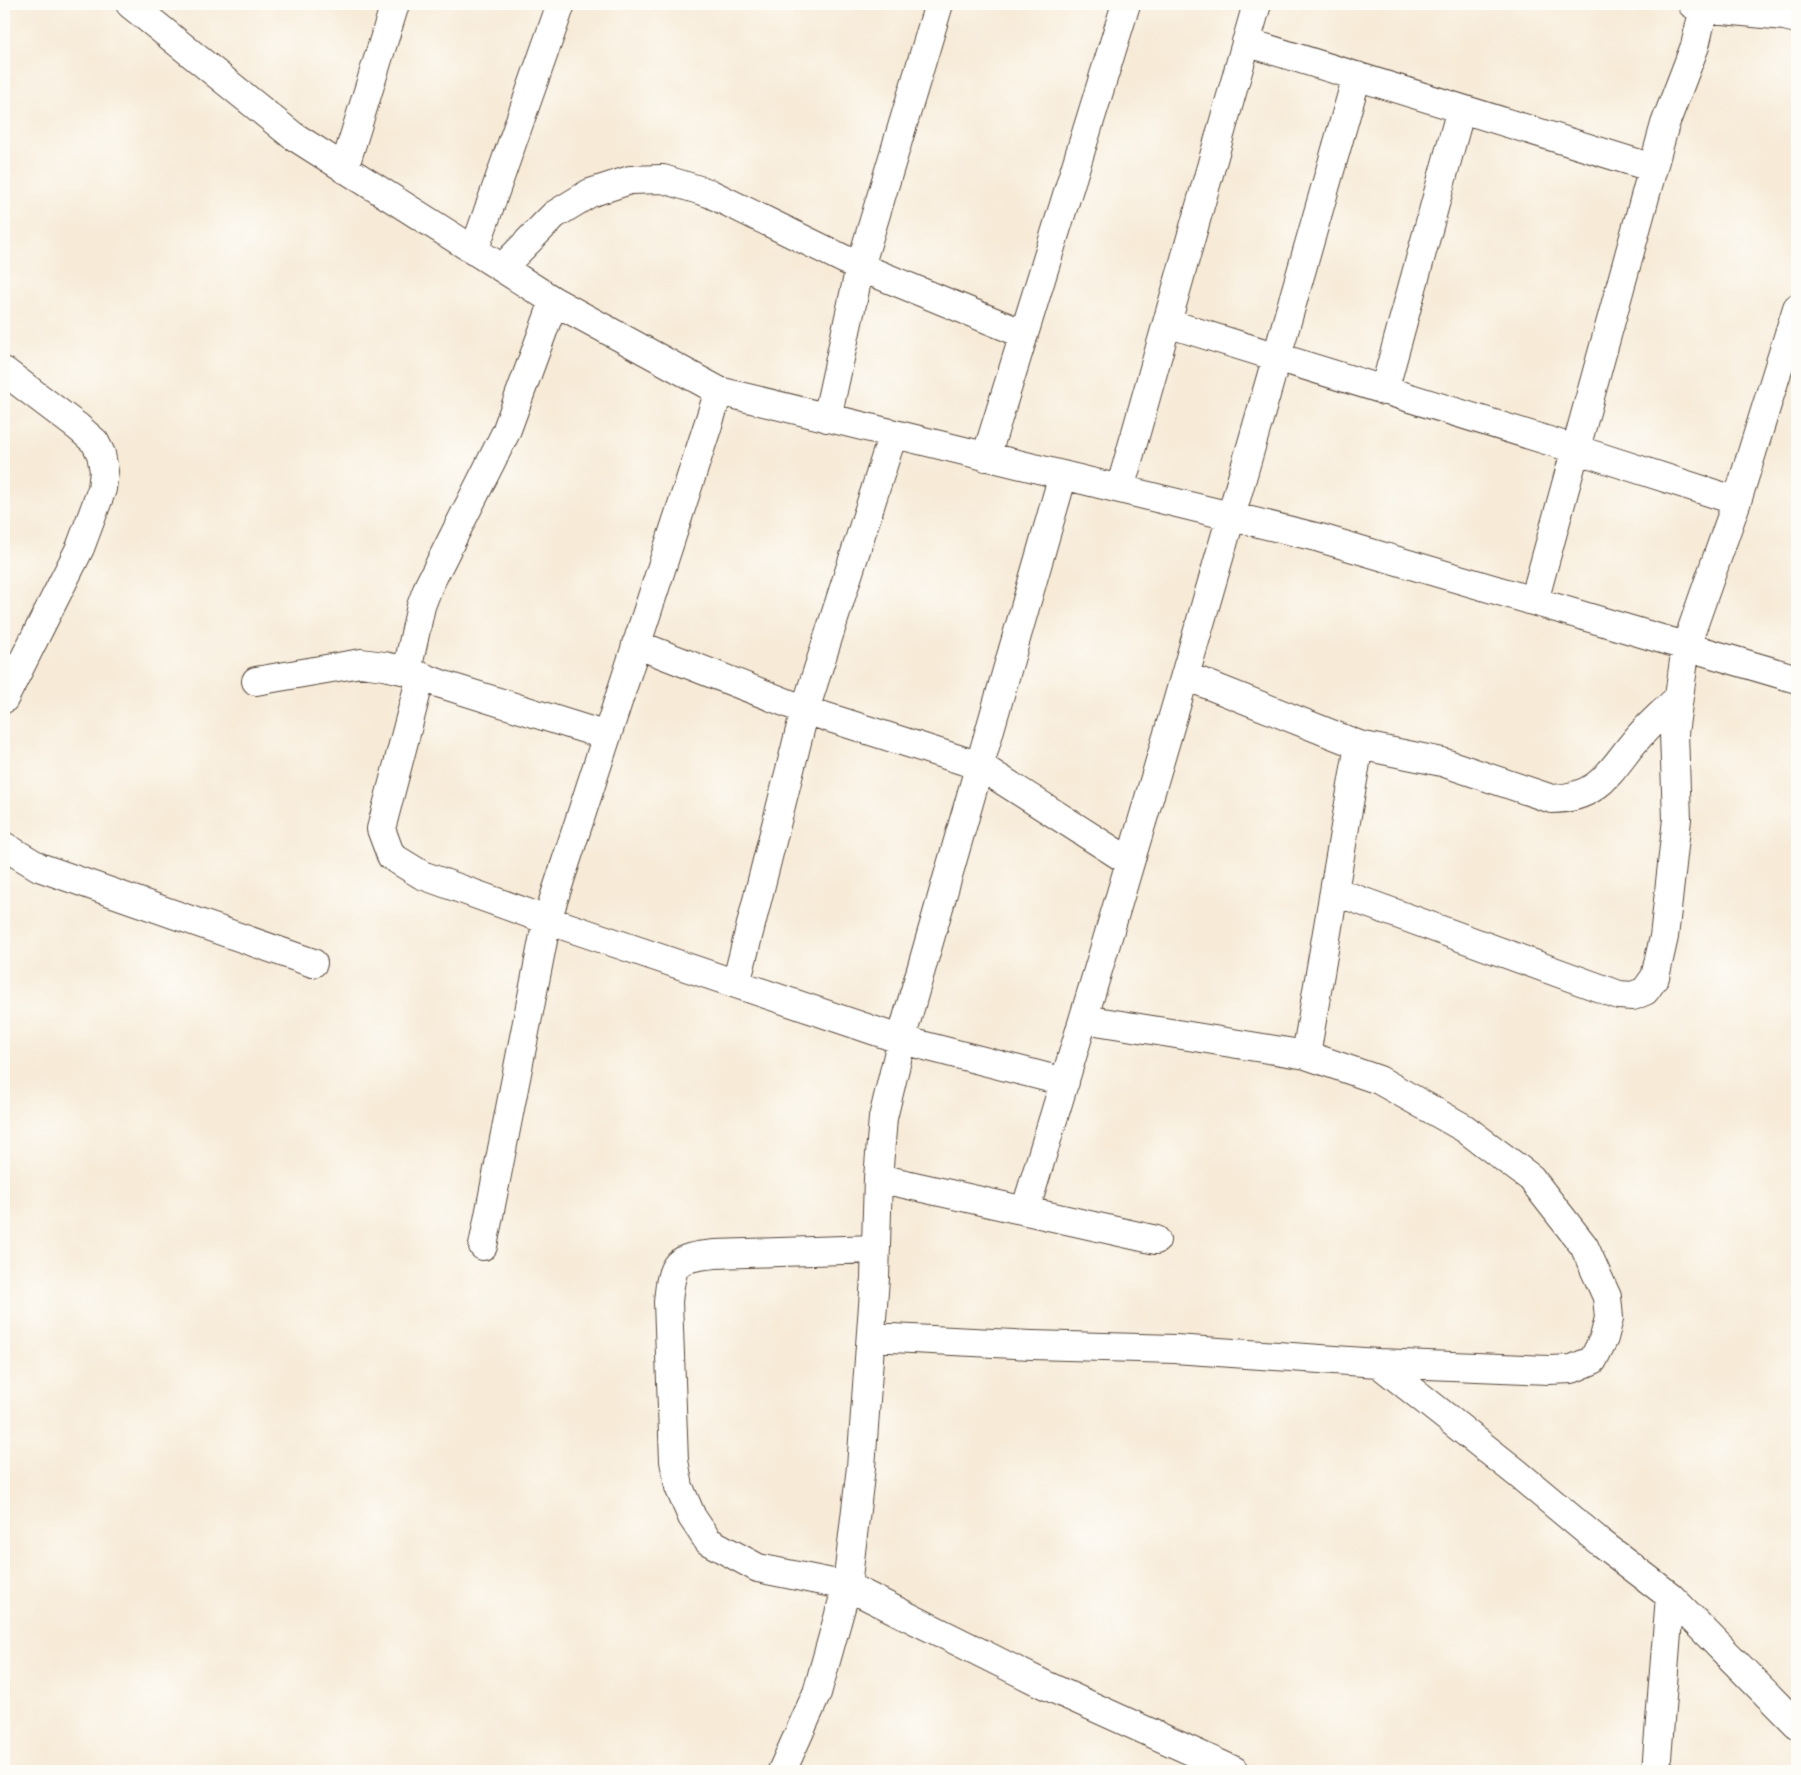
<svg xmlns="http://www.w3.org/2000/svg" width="1801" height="1775" font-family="Itim,sans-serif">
  <rect width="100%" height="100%" fill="#fdfcf7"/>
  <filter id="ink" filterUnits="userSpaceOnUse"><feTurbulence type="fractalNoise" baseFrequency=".02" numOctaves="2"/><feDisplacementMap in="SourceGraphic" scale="10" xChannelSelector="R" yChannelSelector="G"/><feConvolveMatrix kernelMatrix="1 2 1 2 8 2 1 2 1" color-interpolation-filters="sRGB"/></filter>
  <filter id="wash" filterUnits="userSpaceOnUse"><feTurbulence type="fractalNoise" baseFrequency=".0096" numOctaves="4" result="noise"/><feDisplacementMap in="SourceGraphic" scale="20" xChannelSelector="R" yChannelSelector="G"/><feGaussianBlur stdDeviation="1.12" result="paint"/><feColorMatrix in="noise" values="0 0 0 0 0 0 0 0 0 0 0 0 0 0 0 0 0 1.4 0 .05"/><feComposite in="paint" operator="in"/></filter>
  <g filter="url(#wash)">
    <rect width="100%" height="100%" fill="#f7ebd8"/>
  </g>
  <g filter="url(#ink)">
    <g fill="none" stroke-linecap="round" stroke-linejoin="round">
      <defs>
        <path id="minor" d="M130 4 292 135 554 301 719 391 1320 538 1797 679
          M1692 4 1704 8 1784 16 1797 19
          M1246 42 1653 168
          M344 169 395 4
          M474 251 561 4
          M502 268 554 215 590 193 630 180 663 179 709 193 860 267 1024 334
          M1167 323 1575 449 1737 501
          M4 371 78 427 95 442 101 454 104 471 102 489 80 548 4 699
          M1384 391 1461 109
          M827 418 860 267 939 4
          M986 457 1126 4
          M1120 489 1257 4
          M1534 601 1665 124 1695 46 1704 8
          M636 644 805 710 980 766 1130 862
          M407 671 421 606 429 585 506 432 554 301
          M421 676 381 829 391 856 422 875 547 920 902 1040 1065 1082
          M1186 676 1359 745 1442 762 1552 799C1605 798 1612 764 1644 731 1654 720 1666 710 1677 699
          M256 681 361 663 384 666 407 671 441 684 607 736
          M4 846 39 867 313 963
          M1334 891 1619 995 1633 996 1645 991 1655 977 1664 937 1677 819 1674 733 1686 646 1737 501 1797 308
          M736 984 805 710 893 434
          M1306 1055 1359 745
          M878 1178 1156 1240
          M1025 1211C1141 834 1249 455 1357 76
          M483 1246 547 920 719 391
          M876 1249 715 1254C674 1258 672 1262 668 1302L674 1461 679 1487 692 1517 708 1541 758 1568 847 1586 1043 1684 1235 1771
          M871 1337 1032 1345 1175 1349 1378 1363 1549 1370 1572 1369 1593 1360 1604 1338 1609 1318 1607 1297 1584 1246 1531 1178 1464 1128 1379 1080 1306 1055 1084 1019
          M1378 1363 1517 1473 1601 1543 1670 1596 1797 1725
          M782 1771 817 1693 847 1586 861 1467 875 1278 878 1178 883 1118 906 1022 1063 475
          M1656 1771 1670 1596"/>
      </defs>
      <use href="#minor" stroke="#57473a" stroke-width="30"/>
      <use href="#minor" stroke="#fff" stroke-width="28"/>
    </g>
  </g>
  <rect width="1801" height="1775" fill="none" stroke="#fdfcf7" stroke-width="20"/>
</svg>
